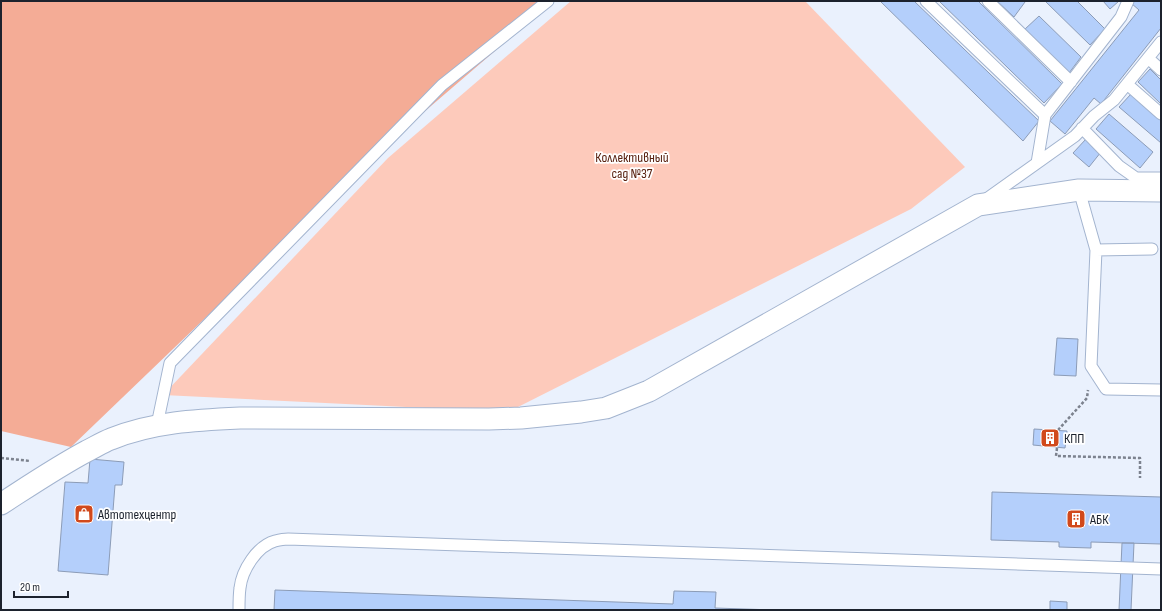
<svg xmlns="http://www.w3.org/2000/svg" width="1162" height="611" font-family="'Sofia Sans Condensed',sans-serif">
  <rect width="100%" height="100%" fill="#eaf1fd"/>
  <path fill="#fdcabb" d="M571 1H805L965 167 911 209 508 412 163 395 388 158Z"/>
  <path fill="#f4ac96" d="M1 1H553L381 149 71 447 1 431Z"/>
  <path fill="#b4cffb" stroke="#8c9cb7" d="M880 1H914L1039 121 1023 141Z
    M939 1H978L1062 84 1044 103Z
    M997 1H1024L1025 2 1014 17Z
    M1045 1H1077L1105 29 1090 45Z
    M1103 1H1119L1110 9Z
    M1132 1H1161V28L1101 104 1094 98 1065 134 1050 121 1139 10 1131 3Z
    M1039 16 1081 57 1069 73 1024 30Z
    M1150 69 1161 80V104L1138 82Z
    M1131 94 1161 120V143L1119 107Z
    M1109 114 1153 152 1140 168 1096 129Z
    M1086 139 1101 152 1089 167 1073 153Z
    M1057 338 1078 339 1076 376 1054 375Z
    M1034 429 1067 431 1065 448 1033 445Z
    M90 459 124 462 122 485H115L108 575 58 571 65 482 88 483Z
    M992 492 1161 497V544L1091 542V548L1059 547V542L991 540Z
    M1122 543H1134L1131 610H1119Z
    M275 590 673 604 674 591 716 592 715 608 774 610H274Z
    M1050 601 1067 602V610H1050Z"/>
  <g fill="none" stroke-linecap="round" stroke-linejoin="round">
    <defs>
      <path id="lane" d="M926 1 1045 115
        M988 1 1071 82
        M1148 58 1161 70
        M1127 84 1161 114
        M1082 128 1119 166 1136 178H1161
        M1037 163 1045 115 1121 17 1128 1
        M1079 190 1096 250 1091 366 1106 389 1161 390
        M985 200 1075 136 1094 116 1114 100 1161 42
        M1096 250 1152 249
        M157 425 170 363 442 85 548 1
        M239 610C239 603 239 595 240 588 242 570 257 546 275 541 279 540 284 539 288 539L1161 569"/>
      <path id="street" d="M1 504C29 486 57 467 87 451 95 447 103 442 111 439 153 422 196 420 240 418L489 419 521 418 581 412 606 408 649 391 978 205 1079 190 1161 191"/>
    </defs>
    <use href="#lane" stroke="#a3b4cf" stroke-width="13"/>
    <use href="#street" stroke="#a3b4cf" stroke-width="23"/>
    <path stroke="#7c828e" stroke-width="2.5" stroke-dasharray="3 2" stroke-linecap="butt" d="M1058 430 1087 398 1088 390
      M1057 448 1056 456 1140 458V478
      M1 458 30 461"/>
    <use href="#lane" stroke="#fff" stroke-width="11"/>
    <use href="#street" stroke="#fff" stroke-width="21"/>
  </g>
  <defs>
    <symbol id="building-square" viewBox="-11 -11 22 22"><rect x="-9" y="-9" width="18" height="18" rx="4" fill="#d1491c" stroke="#fff"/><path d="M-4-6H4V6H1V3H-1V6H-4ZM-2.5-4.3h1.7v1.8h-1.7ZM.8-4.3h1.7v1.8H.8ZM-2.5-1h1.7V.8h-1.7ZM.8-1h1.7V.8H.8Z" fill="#fff"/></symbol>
    <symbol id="shop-square" viewBox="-11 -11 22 22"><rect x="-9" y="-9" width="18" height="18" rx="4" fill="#d1491c" stroke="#fff"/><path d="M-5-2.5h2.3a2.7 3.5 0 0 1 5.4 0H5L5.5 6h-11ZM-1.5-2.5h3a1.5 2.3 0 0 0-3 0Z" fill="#fff"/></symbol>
  </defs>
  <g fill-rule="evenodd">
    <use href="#building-square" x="1039" y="427" width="22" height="22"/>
    <use href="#shop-square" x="73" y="503" width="22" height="22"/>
    <use href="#building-square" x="1065" y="508" width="22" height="22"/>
  </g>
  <g text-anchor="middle" stroke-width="3.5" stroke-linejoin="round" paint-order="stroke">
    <g font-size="14" fill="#582110" stroke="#fff">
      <text x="632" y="162">Коллективный<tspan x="632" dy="16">сад №37</tspan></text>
    </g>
    <g font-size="14" fill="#1c222d" stroke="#fff" text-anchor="start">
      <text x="1064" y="443">КПП</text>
      <text x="98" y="519">Автотехцентр</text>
      <text x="1090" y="524">АБК</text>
    </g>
  </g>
  <rect width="1162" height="611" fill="none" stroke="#1c222d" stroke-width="4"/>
  <path d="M14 591v6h54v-6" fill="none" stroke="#1c222d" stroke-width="2"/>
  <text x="20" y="591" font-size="12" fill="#1c222d" stroke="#ffffff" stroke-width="3" paint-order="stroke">20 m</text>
</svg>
